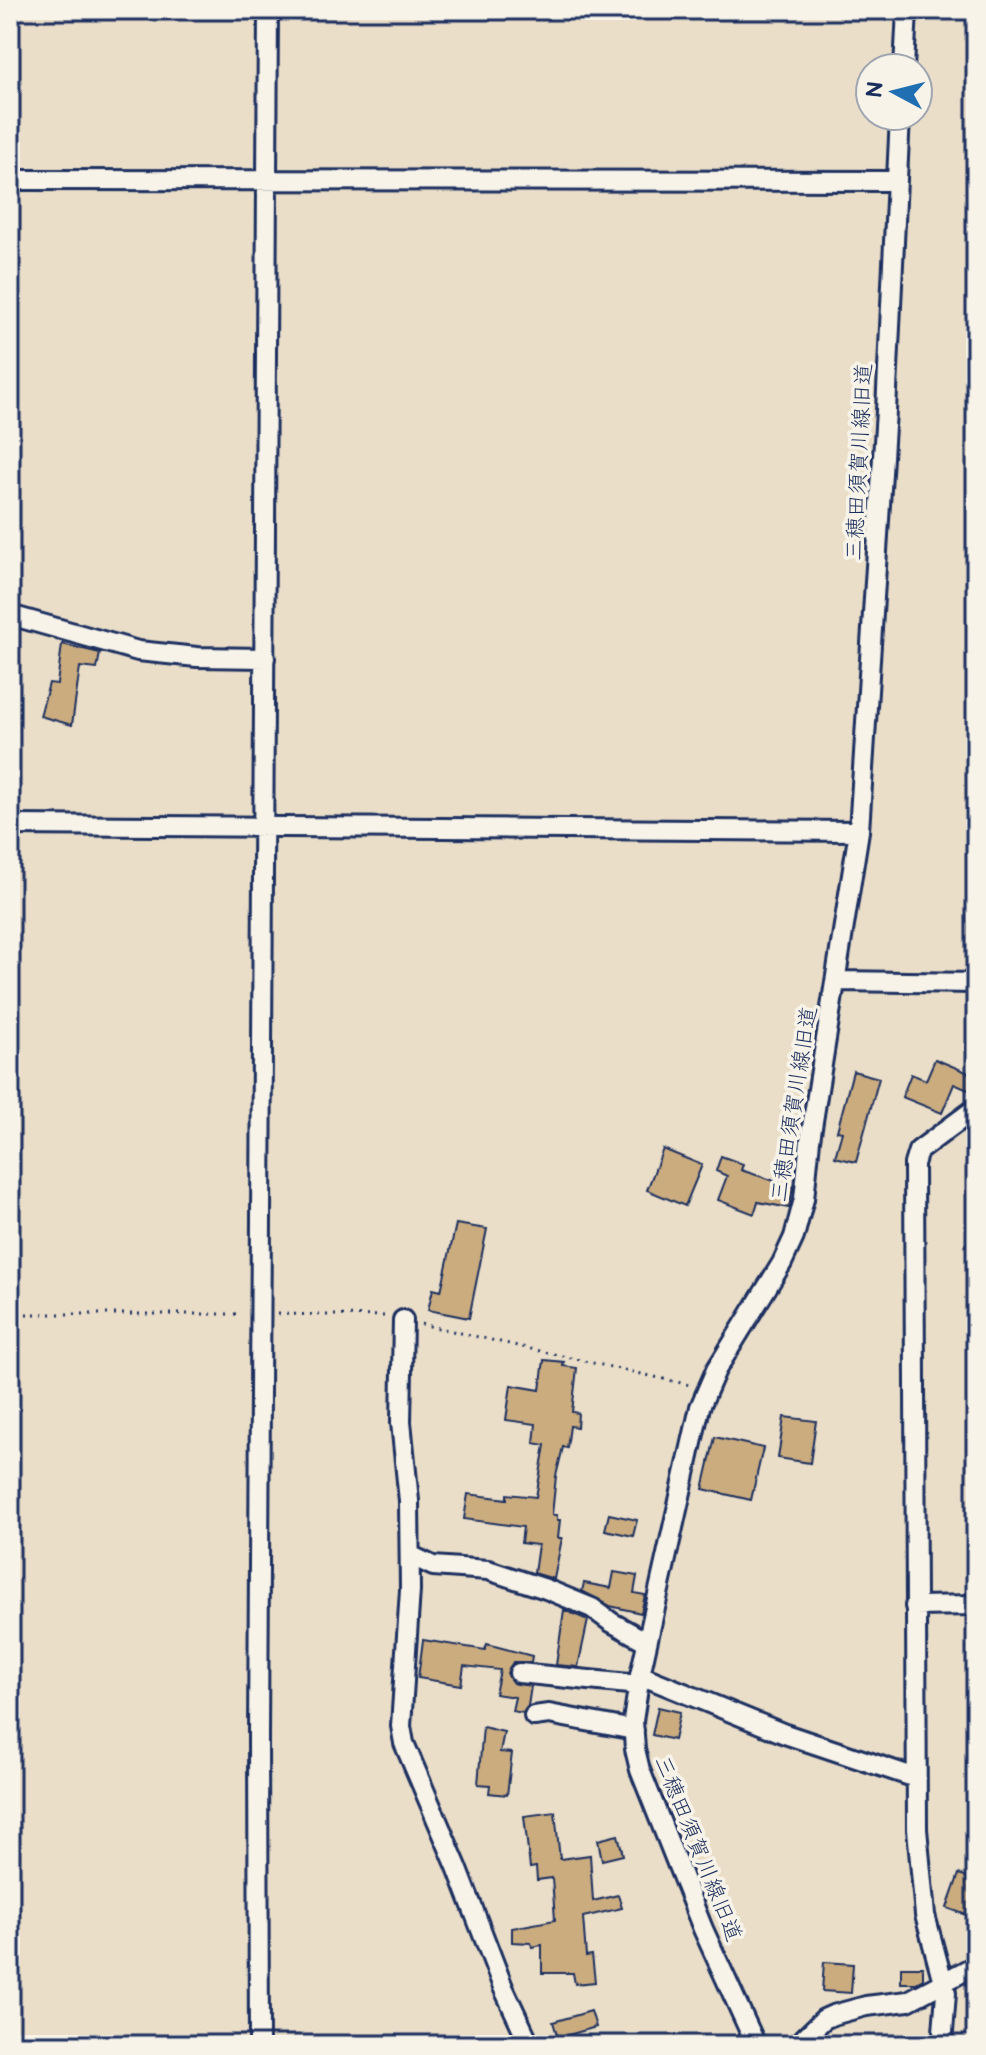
<svg xmlns="http://www.w3.org/2000/svg" width="986" height="2055" font-family="'Balsamiq Sans','Klee One',sans-serif">
  <rect width="100%" height="100%" fill="#eadec8"/>
  <filter id="ink" filterUnits="userSpaceOnUse"><feTurbulence type="fractalNoise" baseFrequency=".0125" numOctaves="2"/><feDisplacementMap in="SourceGraphic" scale="16" xChannelSelector="R" yChannelSelector="G"/><feConvolveMatrix kernelMatrix="1 2 1 2 8 2 1 2 1" color-interpolation-filters="sRGB"/></filter>
  <g filter="url(#ink)">
    <path fill="#cbac7f" stroke="#1b2f5e" stroke-width="2" d="M62 644 100 653 97 669 80 667 72 725 40 716 49 683 57 684Z
      M935 1059 976 1076 973 1092 954 1084 942 1113 902 1097 911 1074 926 1080Z
      M853 1071 879 1078 856 1162 835 1157 842 1132 837 1131Z
      M663 1149 702 1165 685 1206 647 1190Z
      M721 1156 743 1164 741 1170 793 1187 789 1208 758 1202 754 1214 718 1200 727 1176 716 1171Z
      M456 1224 487 1229 469 1318 428 1310 433 1289 441 1291Z
      M544 1360 564 1362 563 1366 577 1368 572 1412 578 1413 577 1427 570 1426 567 1448 563 1447 556 1476 552 1515H557V1520H560L558 1538H562L554 1579 534 1573 538 1545 521 1543 523 1527 464 1519 468 1494 507 1499V1494L536 1497 545 1445 534 1443 536 1424 506 1420 511 1385 540 1390Z
      M784 1417 816 1421 810 1463 778 1458Z
      M715 1437 763 1448 751 1500 703 1489Z
      M609 1514 637 1520 633 1536 605 1530Z
      M614 1572 637 1576 634 1593 645 1595 641 1613 610 1606 582 1591 584 1583 611 1588Z
      M564 1610 588 1620 578 1667 556 1665Z
      M423 1640 485 1650 487 1644 532 1656 531 1662H513L507 1673 513 1683 531 1686 528 1706 523 1713 512 1711 515 1697 495 1694 500 1670 464 1666 461 1685 418 1678Z
      M658 1707 680 1712 674 1740 652 1735Z
      M483 1727 504 1732 500 1752 512 1753 507 1795 489 1793 490 1785 478 1784Z
      M555 1812 560 1859 590 1855 593 1901 618 1895 622 1908 583 1917 586 1956 592 1955 595 1982 575 1984 573 1973H542V1945L532 1947 531 1943 512 1942V1928L555 1920 552 1878 537 1880 536 1867 530 1868 524 1816Z
      M618 1835 623 1855 602 1860 598 1840Z
      M959 1874 976 1880V1908L972 1917 947 1908Z
      M824 1962 853 1964 851 1993 822 1991Z
      M901 1967H923V1979L916 1983H901Z
      M591 2011 596 2027 558 2038 553 2022Z"/>
    <g fill="none" stroke-linecap="round" stroke-linejoin="round">
      <defs>
        <path id="minor" d="M904 68 907 10
          M10 180 896 181
          M10 615 138 651 197 657 265 658
          M10 825 859 831
          M837 981 976 983
          M403 1320 401 1422 409 1501 410 1590 401 1726 404 1743 457 1867 503 1987 530 2045
          M410 1555 433 1566 488 1570 546 1589 592 1608 611 1622 647 1642
          M915 1606 976 1605
          M519 1673 639 1685
          M640 1675 785 1734 916 1778
          M534 1716 549 1714 634 1730
          M10 2044 12 2045
          M259 2045 258 1738 268 10
          M756 2045 703 1929 640 1770 635 1749 633 1721 640 1675 700 1407 716 1370 782 1263 794 1237 804 1199 810 1140 859 831 886 411 900 116
          M797 2045 824 2019 833 2015 866 2006 908 2001 976 1965
          M942 2045 946 1993 925 1915 917 1829 914 1164 918 1151 976 1108"/>
      </defs>
      <use href="#minor" stroke="#1b2f5e" stroke-width="24"/>
      <path stroke="#1b2f5e" stroke-width="3" stroke-dasharray="2 6" stroke-linecap="butt" d="M10 1314H242
        M278 1314 386 1316
        M421 1324 690 1385"/>
      <use href="#minor" stroke="#f7f3e8" stroke-width="18"/>
    </g>
  </g>
  <g text-anchor="middle" stroke-width="7" stroke-linejoin="round" paint-order="stroke">
    <g font-size="22" fill="#1b2f5e" stroke="#f7f3e8">
      <text transform="translate(858 462) rotate(-87)" y="8">三穂田須賀川線旧道</text>
      <text transform="translate(793 1104) rotate(-81)" y="8">三穂田須賀川線旧道</text>
      <text transform="translate(699 1848) rotate(68)" y="8">三穂田須賀川線旧道</text>
    </g>
  </g>
  <rect width="986" height="2055" fill="none" stroke="#f7f3e8" stroke-width="40"/>
  <rect x="20" y="20" width="946" height="2015" fill="none" stroke="#1b2f5e" stroke-width="3" filter="url(#ink)"/>
  <g transform="translate(894 92) rotate(277)"><circle r="38" fill="#f7f3e8" stroke="#9fa5b1" stroke-width="2"/>
  <path d="M0-6L14 30L0 20L-14 30Z" fill="#1f6fb2"/>
  <text y="-12" font-size="22" font-weight="bold" text-anchor="middle" fill="#1b2f5e">N</text>
  </g>
</svg>
